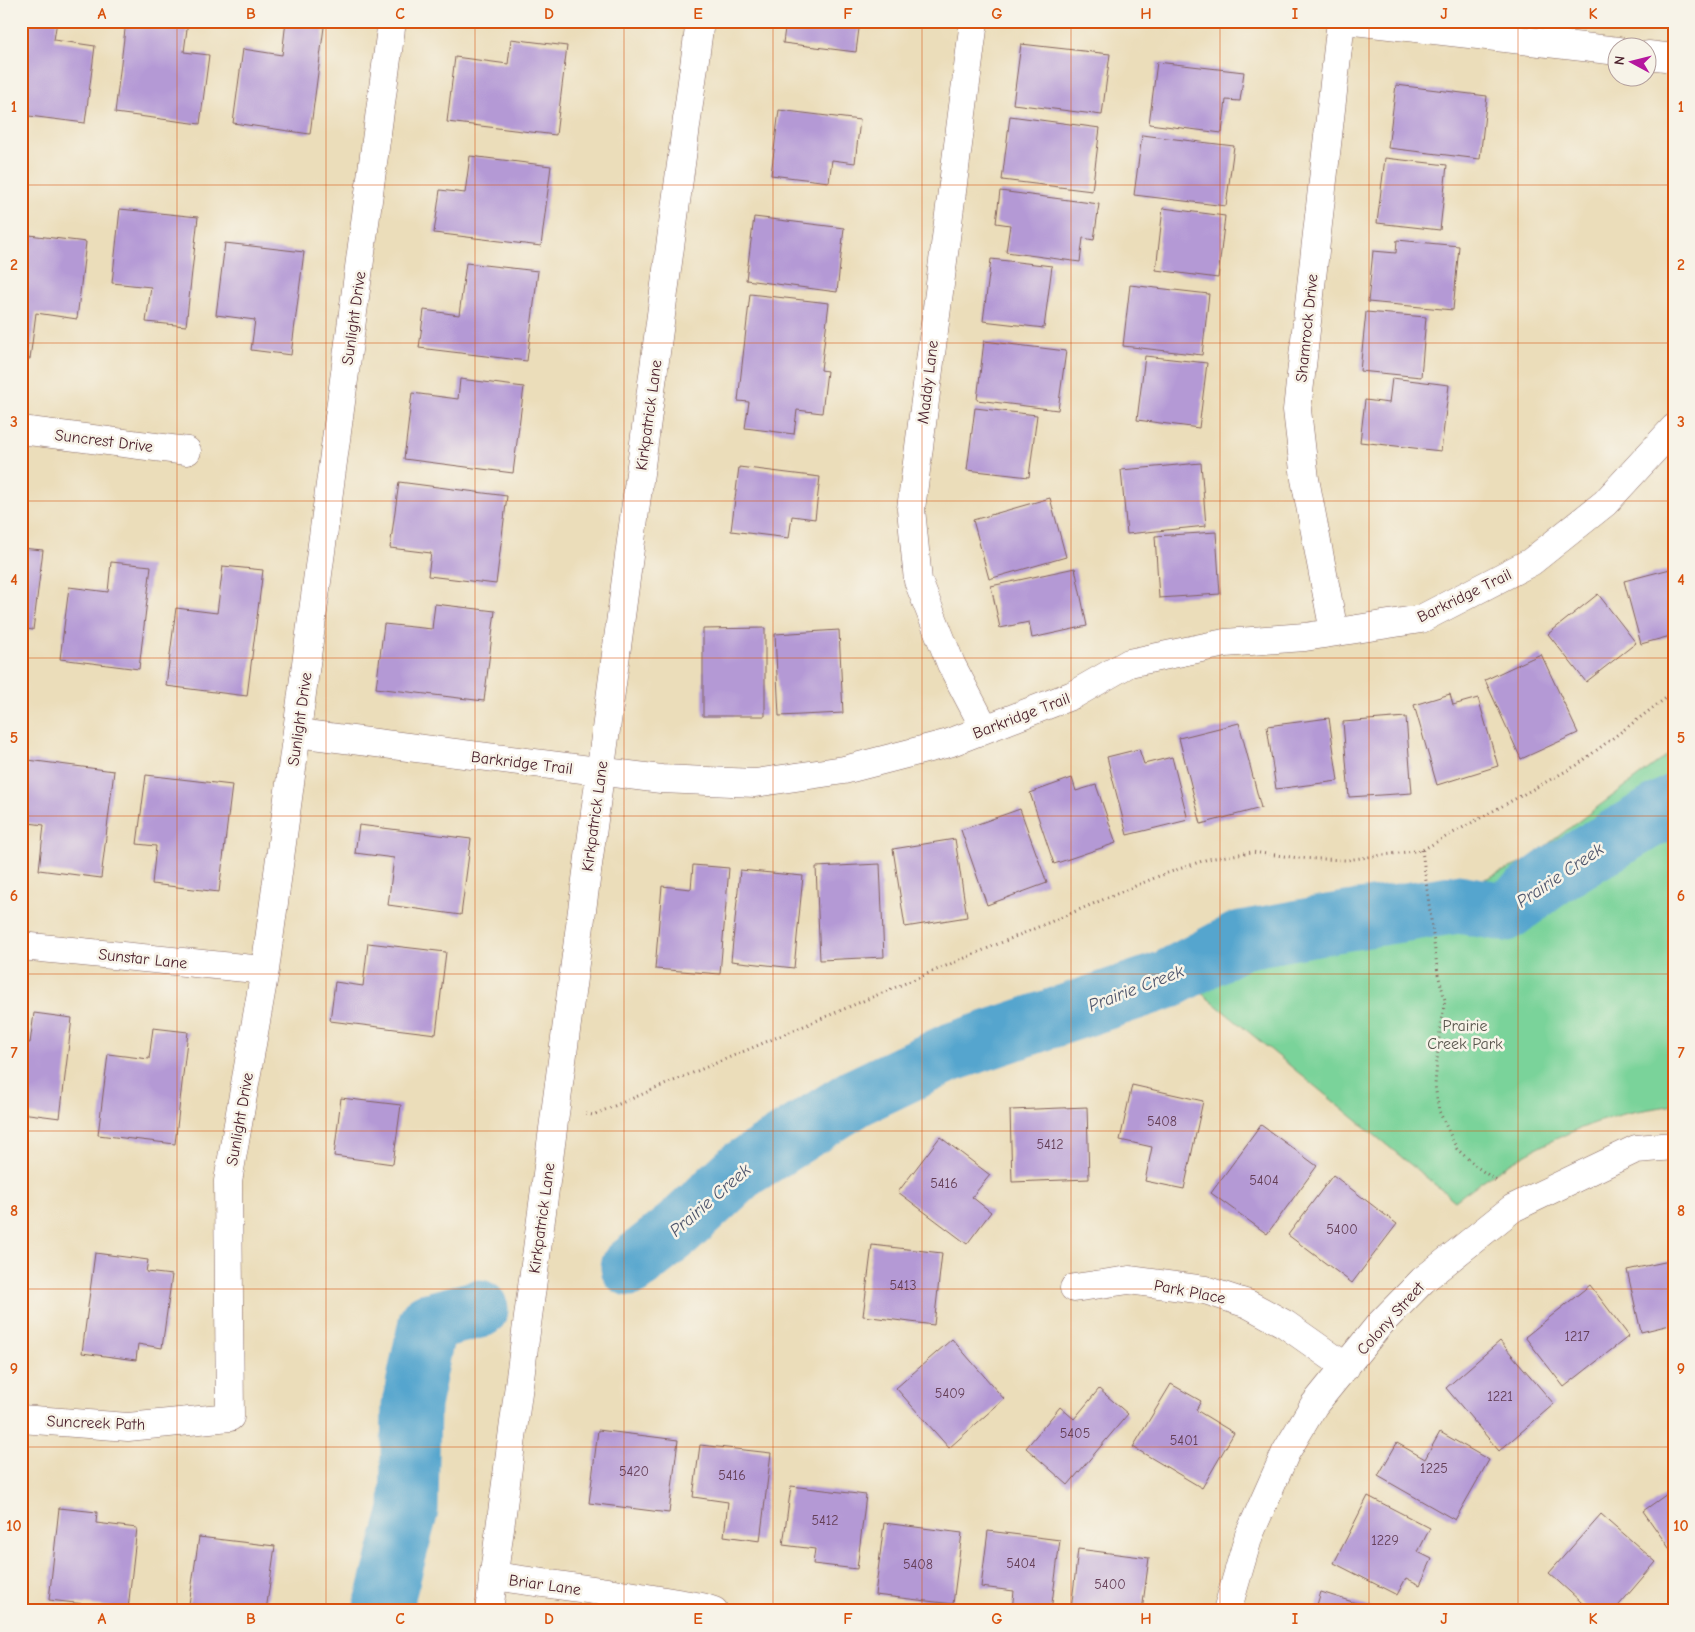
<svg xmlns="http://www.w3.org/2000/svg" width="1695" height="1632" font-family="'Comic Neue',sans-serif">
  <rect width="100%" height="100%" fill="#f7f3e8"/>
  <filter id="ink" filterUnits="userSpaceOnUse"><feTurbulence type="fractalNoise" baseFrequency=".02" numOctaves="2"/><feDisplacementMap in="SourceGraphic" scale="10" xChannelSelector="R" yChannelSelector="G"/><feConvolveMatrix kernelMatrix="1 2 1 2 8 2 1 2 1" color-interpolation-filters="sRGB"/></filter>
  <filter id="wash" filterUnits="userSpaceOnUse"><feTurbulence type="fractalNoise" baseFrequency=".0096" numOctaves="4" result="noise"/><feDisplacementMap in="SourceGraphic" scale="20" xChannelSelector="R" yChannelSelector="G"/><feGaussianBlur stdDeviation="1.12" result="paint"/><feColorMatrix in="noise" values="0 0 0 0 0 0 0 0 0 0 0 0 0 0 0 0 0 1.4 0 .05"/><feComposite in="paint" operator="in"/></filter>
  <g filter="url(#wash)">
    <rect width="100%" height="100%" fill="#ebddba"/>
    <path fill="#7ad39a" stroke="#627962" d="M1674 750V1105C1653 1109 1630 1111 1610 1118 1554 1135 1500 1166 1455 1201L1172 969 1320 916 1432 902 1524 862Z"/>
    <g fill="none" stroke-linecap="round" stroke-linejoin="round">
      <path stroke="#54a5ce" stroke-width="59" d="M630 1267 678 1229 741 1170 855 1098 949 1053 1166 980 1241 940 1322 925 1458 904 1505 912 1559 872 1674 804
        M382 1611 409 1510 411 1405 428 1322 479 1309"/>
    </g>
    <g id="blocks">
      <path fill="#b499d5" d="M21 21H57L54 40 95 46 85 123 21 115Z
        M126 21H188L184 52 209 55 200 124 115 113Z
        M286 21 324 27 310 134 233 123 243 49 282 55Z
        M786 21H860L856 52 783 43Z
        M511 39 567 46 556 135 447 122 455 57 508 64Z
        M1021 44 1110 54 1102 115 1013 104Z
        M1157 62 1244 72 1240 101 1226 100 1222 133 1149 124Z
        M1396 85 1487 96 1480 159 1388 148Z
        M779 110 860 120 855 163 832 160 829 182 771 175Z
        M1010 116 1100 128 1092 191 1002 180Z
        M1142 135 1234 146 1226 206 1134 195Z
        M470 156 551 166 541 246 434 233 440 190 465 193Z
        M1385 158 1447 165 1440 230 1377 223Z
        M1000 191 1099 204 1094 240 1083 238 1080 262 1006 252 1010 225 996 223Z
        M1163 208 1225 216 1218 278 1156 270Z
        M120 209 198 217 186 326 146 322 151 287 112 283Z
        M754 217 844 228 837 292 746 280Z
        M21 234 86 242 77 319 36 313 30 359 21 358Z
        M1397 240 1459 246 1453 310 1368 302 1373 251 1396 253Z
        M225 243 304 252 291 355 251 350 255 320 216 315Z
        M991 259 1052 266 1044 328 983 321Z
        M466 263 538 271 527 361 419 348 424 310 459 315Z
        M1130 285 1209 294 1202 355 1123 346Z
        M750 294 829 303 821 370 827 371 822 413 797 410 794 434 745 428 749 402 738 401Z
        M1366 312 1426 317 1421 377 1360 371Z
        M984 341 1066 351 1058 410 977 400Z
        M1145 356 1207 363 1199 428 1137 420Z
        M1392 378 1449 385 1441 451 1360 442 1365 400 1389 403Z
        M460 379 524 387 513 473 404 459 412 393 458 399Z
        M975 408 1037 415 1029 477 967 470Z
        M1201 463 1206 526 1127 534 1121 470Z
        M739 467 820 477 815 519 792 516 789 538 731 531Z
        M399 482 507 496 496 584 428 576 431 553 390 548Z
        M1050 498 1066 557 989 579 973 520Z
        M1216 532 1220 594 1159 598 1155 536Z
        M21 548 43 550 33 630 21 628Z
        M111 562 151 566 139 669 60 659 69 587 108 592Z
        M223 566 263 570 247 696 166 686 176 608 217 613Z
        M1075 568 1087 626 1032 638 1029 622 1000 628 991 586Z
        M1674 568V635L1641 644 1624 581Z
        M1598 594 1636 643 1586 682 1548 634Z
        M435 604 495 611 484 701 376 688 384 624 432 629Z
        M765 628V716H703V629Z
        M839 630 843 713 779 716 775 634Z
        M1541 654 1578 733 1521 759 1485 680Z
        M1450 694 1453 705 1478 698 1498 766 1437 785 1414 705Z
        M1406 717 1412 793 1349 797 1343 722Z
        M1329 718 1338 781 1276 789 1267 726Z
        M1239 723 1261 808 1201 824 1179 738Z
        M1139 749 1144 764 1172 757 1188 820 1127 835 1107 757Z
        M28 760 114 771 101 878 39 870 44 825 21 822Z
        M146 775 232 785 219 892 152 884 156 846 137 844Z
        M1072 778 1076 791 1096 785 1116 843 1054 864 1030 793Z
        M1020 809 1047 883 987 905 961 830Z
        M359 825 471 839 461 915 388 905 394 858 355 853Z
        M955 839 967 917 905 927 893 849Z
        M880 864 884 957 820 960 816 867Z
        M693 865 729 868 720 974 655 969 662 886 691 889Z
        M740 870 803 876 794 968 731 961Z
        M368 943 446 952 436 1034 330 1021 335 982 363 986Z
        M34 1013 72 1018 60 1118 21 1113V1042L30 1043Z
        M153 1028 188 1032 175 1144 98 1135 108 1054 149 1059Z
        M1132 1085 1203 1101 1184 1189 1145 1181 1152 1147 1120 1140Z
        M341 1098 401 1105 393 1164 334 1156Z
        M1087 1107 1089 1179 1012 1182 1010 1110Z
        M1261 1125 1317 1166 1267 1234 1211 1193Z
        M940 1137 990 1175 972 1197 991 1212 967 1244 898 1192Z
        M1333 1175 1397 1224 1352 1283 1288 1235Z
        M872 1245 942 1253 934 1325 863 1316Z
        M95 1253 148 1260 146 1272 172 1275 162 1348 138 1344 136 1360 82 1353Z
        M1674 1260V1324L1641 1332 1627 1270Z
        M1590 1285 1629 1336 1564 1387 1525 1337Z
        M952 1339 1004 1399 949 1448 896 1388Z
        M1500 1341 1554 1404 1499 1451 1446 1388Z
        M1171 1384 1201 1401 1196 1410 1234 1433 1202 1488 1133 1447Z
        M1099 1389 1128 1414 1068 1485 1026 1448 1060 1407 1074 1419Z
        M598 1430 678 1440 669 1513 589 1503Z
        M1440 1432 1489 1460 1455 1520 1378 1476 1397 1443 1425 1459Z
        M700 1445 771 1453 760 1541 724 1536 728 1502 693 1497Z
        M791 1486 866 1495 857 1569 813 1564 815 1549 783 1545Z
        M1674 1489V1555L1643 1511Z
        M1368 1496 1430 1528 1418 1552 1432 1559 1420 1585 1406 1578 1397 1595 1334 1563Z
        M59 1508 97 1512 96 1523 137 1528 128 1609 49 1600Z
        M1601 1514 1656 1562 1614 1611H1591L1549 1573Z
        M884 1523 962 1533 953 1604 875 1595Z
        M988 1531 1060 1540 1051 1611H1012L1014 1591 981 1587Z
        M199 1537 275 1546 266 1611H188Z
        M1078 1549 1149 1558 1142 1611H1071Z
        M1321 1592 1378 1610V1611H1315Z"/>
    </g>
  </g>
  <g filter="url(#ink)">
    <use href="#blocks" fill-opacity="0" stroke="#82625d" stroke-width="1"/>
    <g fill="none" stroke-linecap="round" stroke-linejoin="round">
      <defs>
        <path id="minor" d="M974 21 911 509 918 581 951 664 985 729
          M1354 21 1618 51
          M1648 55 1674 58
          M21 430 187 451
          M1334 632 1305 479 1297 410 1341 21
          M297 733 661 779 755 783 844 770 949 743 1073 695 1129 663 1225 643 1305 637 1421 619 1531 562 1605 503 1674 428
          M21 946 265 970
          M1074 1288 1129 1280 1205 1290 1248 1304 1285 1324 1346 1367
          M21 1419 128 1427 230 1417 228 1181 265 970 392 21
          M493 1576 629 1595 702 1607 714 1611
          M1227 1611 1249 1535 1286 1452 1314 1405 1379 1325 1423 1280 1513 1208 1636 1149 1674 1146"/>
        <path id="tertiary" d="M489 1611 700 21"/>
      </defs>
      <use href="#minor" stroke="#82625d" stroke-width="29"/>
      <use href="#tertiary" stroke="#82625d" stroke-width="29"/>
      <path stroke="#82625d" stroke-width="3" stroke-dasharray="1 4" stroke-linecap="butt" d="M1422 850 1438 974 1445 1000 1439 1037 1435 1085 1439 1111 1457 1149 1477 1167 1498 1182
        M586 1114 593 1115 1159 876 1208 859 1252 852 1299 858 1346 860 1422 850 1577 765 1674 692"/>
      <use href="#minor" stroke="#fff" stroke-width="28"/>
      <use href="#tertiary" stroke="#fff" stroke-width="28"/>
    </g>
  </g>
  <path fill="none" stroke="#d8530f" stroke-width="1" stroke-opacity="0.55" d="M177 21V1611M326 21V1611M475 21V1611M624 21V1611M773 21V1611M922 21V1611M1071 21V1611M1220 21V1611M1369 21V1611M1518 21V1611M21 185H1674M21 343H1674M21 501H1674M21 658H1674M21 816H1674M21 974H1674M21 1131H1674M21 1289H1674M21 1447H1674"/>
  <g text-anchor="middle" stroke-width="5" stroke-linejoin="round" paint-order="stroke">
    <g font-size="14" fill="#643e56">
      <text x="1162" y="1126">5408</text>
      <text x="1050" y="1149">5412</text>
      <text x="1264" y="1185">5404</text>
      <text x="944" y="1188">5416</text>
      <text x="1342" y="1234">5400</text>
      <text x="903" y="1290">5413</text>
      <text x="1577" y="1341">1217</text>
      <text x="950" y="1398">5409</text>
      <text x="1500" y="1401">1221</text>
      <text x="1075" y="1438">5405</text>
      <text x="1184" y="1445">5401</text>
      <text x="1434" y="1473">1225</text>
      <text x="634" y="1476">5420</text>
      <text x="732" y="1480">5416</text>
      <text x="825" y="1525">5412</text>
      <text x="1385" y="1545">1229</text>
      <text x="1021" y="1568">5404</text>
      <text x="918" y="1569">5408</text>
      <text x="1110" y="1589">5400</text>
    </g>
    <g font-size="16" fill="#4a1f2b" stroke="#f7f3e8">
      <text transform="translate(353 318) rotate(-82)" y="6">Sunlight Drive</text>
      <text transform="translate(1306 328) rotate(-84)" y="6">Shamrock Drive</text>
      <text transform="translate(927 382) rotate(-83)" y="6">Maddy Lane</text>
      <text transform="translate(648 415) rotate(-82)" y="6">Kirkpatrick Lane</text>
      <text transform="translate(104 440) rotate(7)" y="6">Suncrest Drive</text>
      <text transform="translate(1464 595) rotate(-26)" y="6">Barkridge Trail</text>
      <text transform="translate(1021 715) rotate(-21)" y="6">Barkridge Trail</text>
      <text transform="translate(299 719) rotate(-82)" y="6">Sunlight Drive</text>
      <text transform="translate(522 762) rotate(7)" y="6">Barkridge Trail</text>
      <text transform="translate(594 816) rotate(-82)" y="6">Kirkpatrick Lane</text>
      <text transform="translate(143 958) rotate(6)" y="6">Sunstar Lane</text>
      <text transform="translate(239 1119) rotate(-80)" y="6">Sunlight Drive</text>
      <text transform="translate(541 1218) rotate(-82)" y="6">Kirkpatrick Lane</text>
      <text transform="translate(1190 1291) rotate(11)" y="6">Park Place</text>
      <text transform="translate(1390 1318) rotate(-48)" y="6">Colony Street</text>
      <text transform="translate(96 1422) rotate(2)" y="6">Suncreek Path</text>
      <text transform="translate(545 1584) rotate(8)" y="6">Briar Lane</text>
    </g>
    <g font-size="16" fill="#58554c" stroke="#f7f3e8">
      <text x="1465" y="1031">Prairie<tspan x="1465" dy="18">Creek Park</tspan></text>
    </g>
    <g font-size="18" font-style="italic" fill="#4e556c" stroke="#f7f3e8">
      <text transform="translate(1560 875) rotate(-34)" y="6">Prairie Creek</text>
      <text transform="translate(1136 988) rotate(-21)" y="6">Prairie Creek</text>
      <text transform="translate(710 1200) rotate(-41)" y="6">Prairie Creek</text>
    </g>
  </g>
  <rect width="1695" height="1632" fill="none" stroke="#f7f3e8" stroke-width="55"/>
  <g transform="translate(1632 62) rotate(277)"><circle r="24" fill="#f7f3e8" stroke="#b29e9c"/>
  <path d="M0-4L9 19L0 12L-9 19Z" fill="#b5179e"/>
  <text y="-8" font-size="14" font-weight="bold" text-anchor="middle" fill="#4a1f2b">N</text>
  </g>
  <rect x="28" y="28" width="1640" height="1576" fill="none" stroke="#d8530f" stroke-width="2"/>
  <g font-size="16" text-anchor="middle" font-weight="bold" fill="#d8530f">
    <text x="102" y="19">A</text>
    <text x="251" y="19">B</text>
    <text x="400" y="19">C</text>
    <text x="549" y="19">D</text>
    <text x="698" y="19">E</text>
    <text x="848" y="19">F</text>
    <text x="997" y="19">G</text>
    <text x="1146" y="19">H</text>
    <text x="1295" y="19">I</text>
    <text x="1444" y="19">J</text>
    <text x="1593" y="19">K</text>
    <text x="14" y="112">1</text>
    <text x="1681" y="112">1</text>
    <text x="14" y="270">2</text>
    <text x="1681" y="270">2</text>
    <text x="14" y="427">3</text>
    <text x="1681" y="427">3</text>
    <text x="14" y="585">4</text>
    <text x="1681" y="585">4</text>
    <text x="14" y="743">5</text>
    <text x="1681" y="743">5</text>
    <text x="14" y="901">6</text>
    <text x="1681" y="901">6</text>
    <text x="14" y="1058">7</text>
    <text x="1681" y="1058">7</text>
    <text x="14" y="1216">8</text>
    <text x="1681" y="1216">8</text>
    <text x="14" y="1374">9</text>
    <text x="1681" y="1374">9</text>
    <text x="14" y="1531">10</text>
    <text x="1681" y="1531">10</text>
    <text x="102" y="1624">A</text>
    <text x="251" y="1624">B</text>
    <text x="400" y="1624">C</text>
    <text x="549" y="1624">D</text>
    <text x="698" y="1624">E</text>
    <text x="848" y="1624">F</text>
    <text x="997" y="1624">G</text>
    <text x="1146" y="1624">H</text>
    <text x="1295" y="1624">I</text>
    <text x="1444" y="1624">J</text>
    <text x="1593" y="1624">K</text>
  </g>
</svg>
